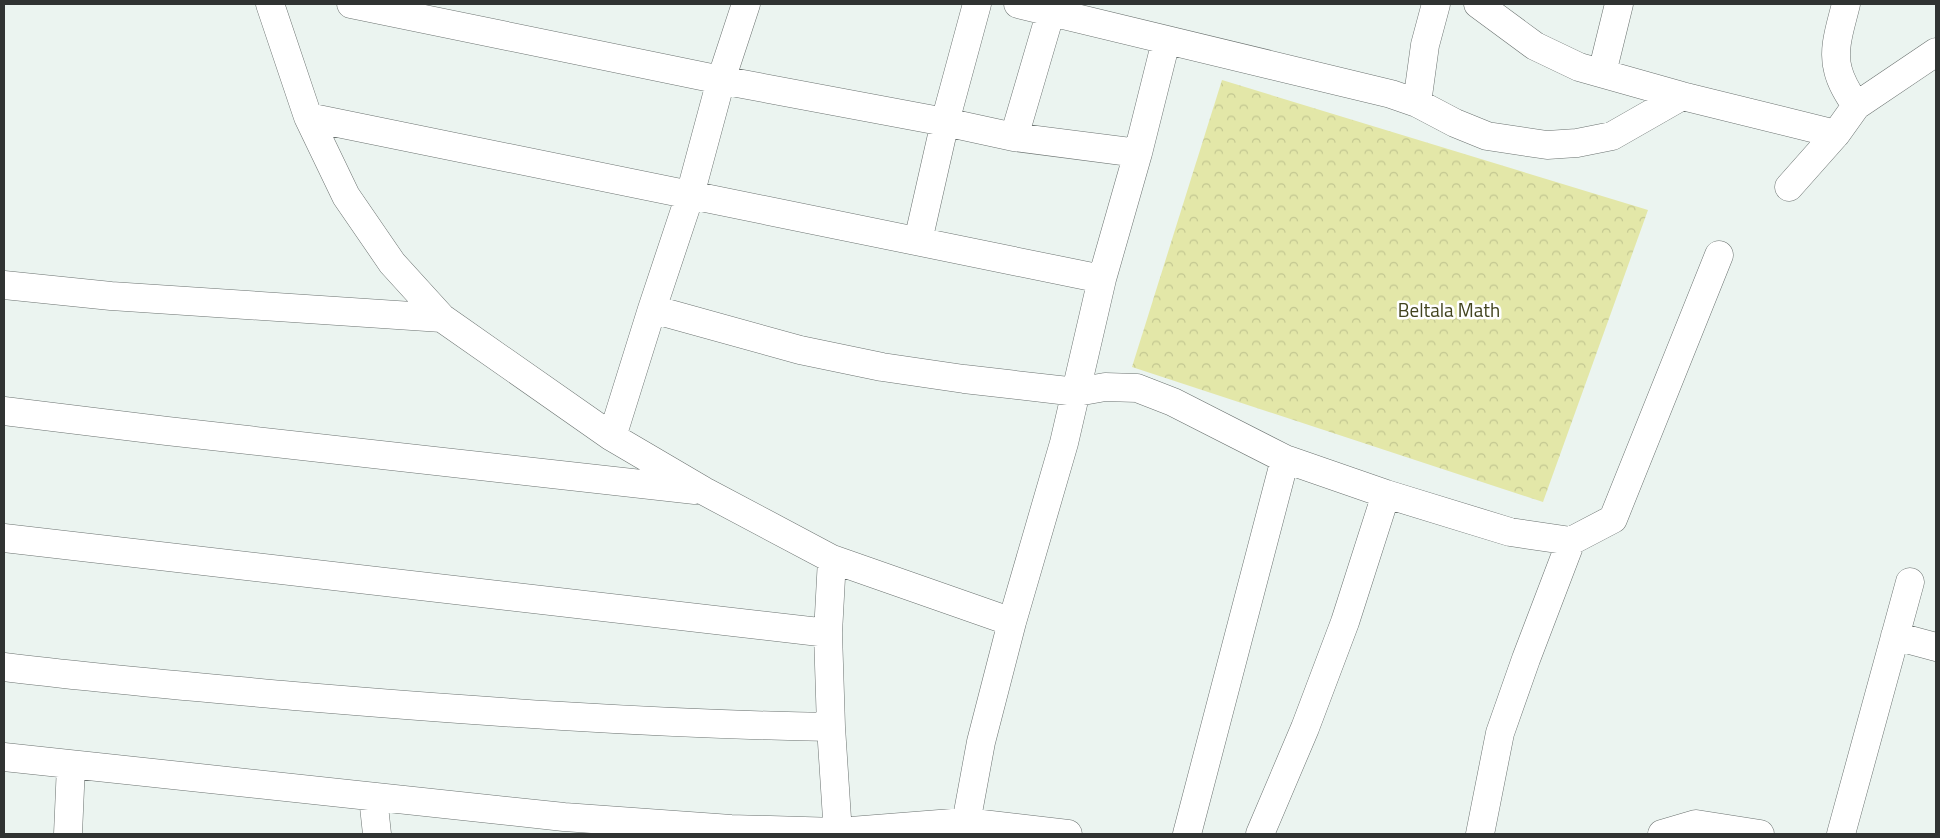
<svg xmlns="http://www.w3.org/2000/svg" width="1940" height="838" font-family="'Titillium Web',sans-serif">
  <defs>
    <pattern id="forest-crowns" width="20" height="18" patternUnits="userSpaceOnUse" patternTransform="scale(1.25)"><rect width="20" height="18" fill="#e3e7a8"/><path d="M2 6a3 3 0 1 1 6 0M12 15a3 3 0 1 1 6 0" fill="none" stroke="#c3c791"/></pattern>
  </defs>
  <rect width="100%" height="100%" fill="#ebf4f0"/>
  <path fill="url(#forest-crowns)" d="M1222 80 1648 210 1543 502 1132 367Z"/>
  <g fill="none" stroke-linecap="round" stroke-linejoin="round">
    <defs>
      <path id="minor" d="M270 4 308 117 346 196 392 263 442 318 612 437 704 491 832 559 828 633 831 727 838 834
        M351 4 721 80 945 122 1014 137 1138 153
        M1018 4 1391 94 1417 103 1455 123 1487 136 1547 145 1577 143 1612 136 1682 96
        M1478 4 1535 46 1579 67 1682 96 1836 134
        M1846 4C1841 25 1832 49 1838 70 1841 83 1849 95 1856 106
        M1602 73 1619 4
        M1417 103 1425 45 1436 4
        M308 117 1102 279
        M1014 137 1051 11
        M1789 187 1836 134 1856 106 1936 52
        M918 241 945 122 977 4
        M4 285 111 296 442 318
        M652 309 800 350 882 367 964 379 1077 392 1105 387 1137 388 1173 402 1285 459 1386 494 1510 532 1571 541 1613 519 1719 255
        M4 411 167 431 695 490
        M612 437 652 309 690 195 721 80 746 4
        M4 538 828 633
        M832 559 1012 622
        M1895 636 1936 647
        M4 667C100 679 197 687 294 696 473 711 651 724 831 727
        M4 757 564 817 731 829 838 832 965 822 1068 834
        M373 797 377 834
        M68 834 71 765
        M964 834 981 742 1012 622 1064 443 1102 279 1138 153 1166 41
        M1187 834 1285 459
        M1260 834 1305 728 1345 622 1386 494
        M1480 834 1500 733 1526 659 1571 541
        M1662 834 1696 824 1760 834
        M1841 834 1910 582"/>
    </defs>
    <use href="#minor" stroke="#6b7270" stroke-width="29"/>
    <use href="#minor" stroke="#fff" stroke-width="28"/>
  </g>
  <g text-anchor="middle" stroke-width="5" stroke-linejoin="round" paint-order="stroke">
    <g font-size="19" fill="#41431d" stroke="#fff">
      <text x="1449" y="317">Beltala Math</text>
    </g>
  </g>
  <rect width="1940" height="838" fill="none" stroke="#303332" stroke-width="10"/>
</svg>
